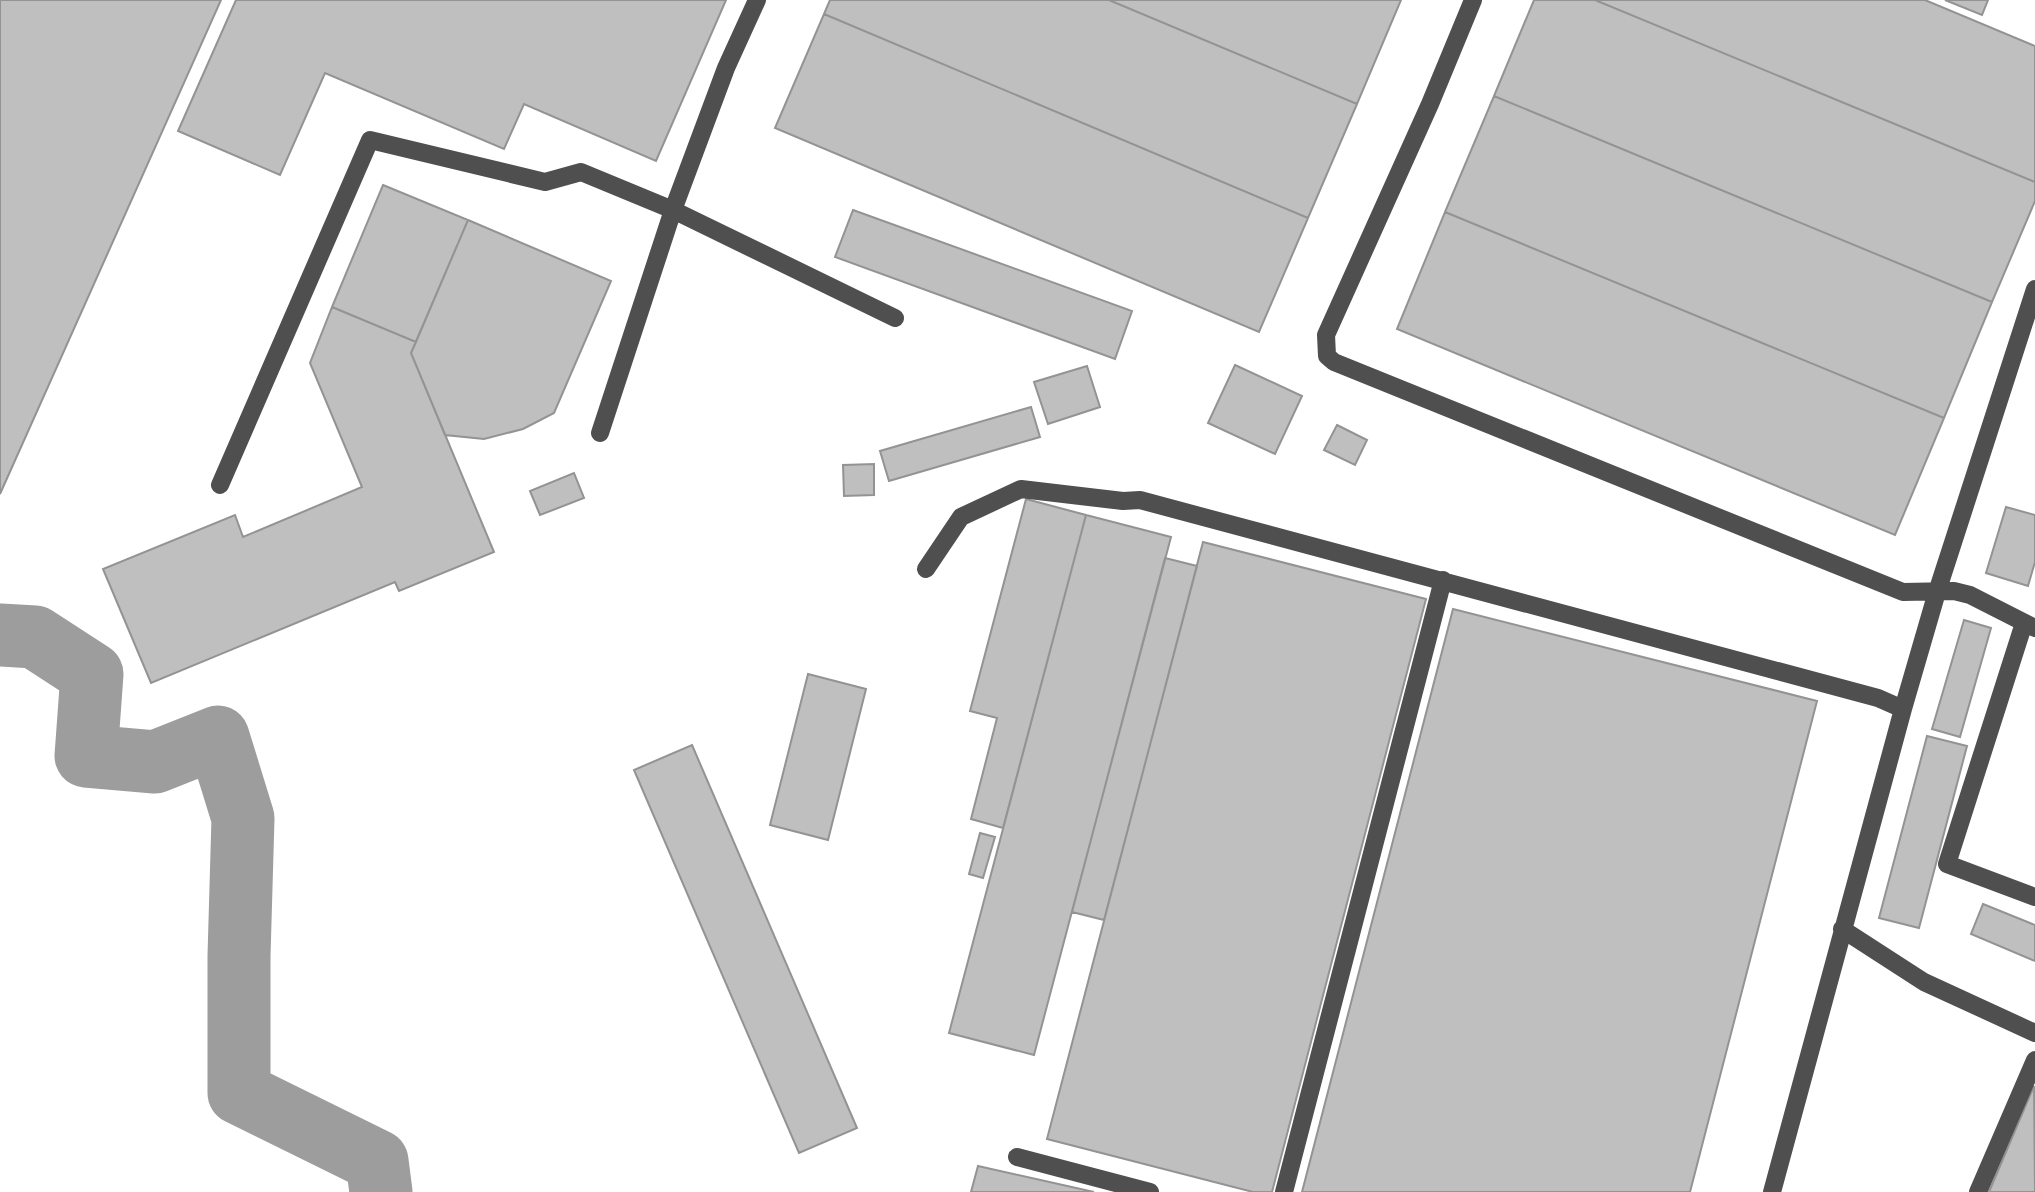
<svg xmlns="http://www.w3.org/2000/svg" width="2035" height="1192" font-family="'DM Sans',sans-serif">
  <rect width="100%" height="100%" fill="#fff"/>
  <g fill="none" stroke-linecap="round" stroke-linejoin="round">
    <path stroke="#9d9d9d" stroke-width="63" d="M0 635 35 637 92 674 86 756 155 762 218 737 243 818 239 956V1093L377 1161 381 1192"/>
  </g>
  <path fill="#bfbfbf" stroke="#939393" stroke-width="2" d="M0 0H221L0 494Z
    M236 0H726L656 161 524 104 504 149 325 73 280 175 178 131Z
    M830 0H1109L1357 104 1308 218 824 14Z
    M1109 0H1401L1357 104Z
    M1534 0H1595L2035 182V201L1992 302 1494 96Z
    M1595 0H1925L2035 46V182Z
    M1945 0H1988L1982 15Z
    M824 14 1308 218 1259 332 775 128Z
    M1494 96 1992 302 1944 418 1445 212Z
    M383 185 468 220 416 342 332 307Z
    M853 210 1132 311 1115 359 835 257Z
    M1445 212 1944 418 1895 535 1397 329Z
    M468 220 611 281 554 413 523 429 484 439 445 435 411 353Z
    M332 307 416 342 411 353 494 552 399 591 395 582 151 683 103 569 235 515 243 537 362 487 310 363Z
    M1235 365 1302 396 1275 454 1208 423Z
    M1087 366 1100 407 1048 424 1034 382Z
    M1031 407 1040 437 889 481 880 451Z
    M1337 425 1367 440 1355 465 1324 450Z
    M874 464V495L844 496 843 465Z
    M574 473 584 498 540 515 530 491Z
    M1026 499 1086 515 1003 828 971 819 997 718 970 711Z
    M2006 507 2035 515V562L2028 586 1986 573Z
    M1086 515 1171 537 1034 1055 949 1033Z
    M1203 542 1426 599 1272 1192H1253L1047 1139Z
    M1165 558 1197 566 1104 920 1072 912Z
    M1453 609 1817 701 1690 1192H1302Z
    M1964 620 1991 628 1960 737 1932 729Z
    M808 674 866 689 828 840 770 825Z
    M1927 736 1967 746 1919 928 1879 918Z
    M692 745 857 1128 799 1153 634 770Z
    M980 833 995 837 983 878 969 874Z
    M1983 904 2035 925V961L1971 934Z
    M2034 1086 2035 1192H1989Z
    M978 1166 1094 1192H971Z"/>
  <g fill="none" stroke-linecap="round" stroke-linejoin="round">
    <path stroke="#4f4f4f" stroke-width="18" d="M1473 0 1430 104 1326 335 1327 356 1334 362 1903 592 1954 591 1970 595 2035 628
      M600 433 673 210 895 318
      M220 485 370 140 545 182 581 172 673 210 726 68 757 0
      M926 569 961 517 1021 489 1123 501 1140 500 1878 698 1903 709
      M2024 623 1947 864 2035 897
      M1842 929 1924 982 2035 1033
      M1017 1157 1150 1192
      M1284 1192 1443 580
      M1772 1192 1903 709 1937 592 2035 289
      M1978 1192 2035 1060"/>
  </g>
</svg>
